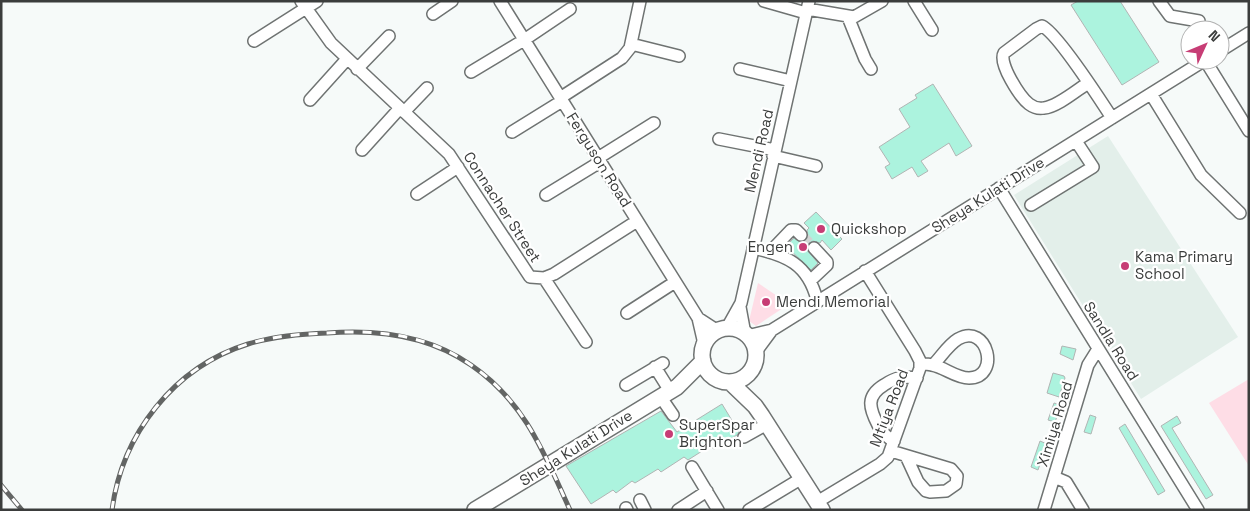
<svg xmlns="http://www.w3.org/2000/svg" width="1250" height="511" font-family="'Space Grotesk',sans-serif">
  <rect width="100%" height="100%" fill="#f6faf9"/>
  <path fill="#e3efea" d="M1108 136 1238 337 1141 399 1014 195Z"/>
  <path fill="#fedde6" d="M758 283 789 304 756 326 749 321Z
    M1249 379V466L1209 403Z"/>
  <path fill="#acf3de" stroke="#b1b5b4" d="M1078 1H1120L1159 62 1122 85 1071 5Z
    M933 84 972 146 956 156 949 143 921 161 928 171 918 177 912 167 892 179 885 167 890 164 879 147 910 127 899 109 917 98 915 95Z
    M816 212 842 239 831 250 822 240 820 243 813 241 809 243 807 250 818 263 811 270 786 246 794 238 800 242 807 240 808 236 807 230 809 228 804 223Z
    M1062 346 1076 349 1073 360 1060 354Z
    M1053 373 1064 376 1065 378 1059 397 1047 393Z
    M1054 403 1061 405 1055 422 1048 420Z
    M722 404 739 432 737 435 714 449 710 446 688 460 684 457 661 472 658 469 635 483 632 481 616 493 613 490 591 504 566 466 661 411 677 432Z
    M1090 415 1096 417 1091 434 1084 432Z
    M1177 416 1181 423 1172 428 1213 495 1206 499 1161 426Z
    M1125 424 1165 491 1158 495 1119 428Z
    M1040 441 1047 444 1038 470 1031 467Z"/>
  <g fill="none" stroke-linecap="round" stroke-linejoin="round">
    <path stroke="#d1d4d3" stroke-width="11" stroke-dasharray="11 5.5" stroke-linecap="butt" d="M801 235 814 248"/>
    <defs>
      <path id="minor" d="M301 1 331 43 449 154 530 277 544 278 554 274 637 221
        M500 1 698 318 704 344
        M764 1 806 13
        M914 1 932 30
        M1159 1 1170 16 1199 21
        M807 9 854 17 882 1
        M433 14 452 1
        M848 17 865 59 871 69
        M254 41 317 1
        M631 44 679 56
        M1220 51 1249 33
        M1205 60 1249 131
        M357 69 389 36
        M740 69 791 81
        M471 72 524 40 570 9
        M1088 83C1077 90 1057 107 1044 108 1039 109 1033 107 1029 104 1020 97 998 63 1004 53L1036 29 1042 26C1057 33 1101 101 1112 118
        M1151 94 1201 175 1240 213
        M560 98 622 58 630 48 640 1
        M310 100 347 59
        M404 112 427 88
        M512 132 562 101
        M719 139 775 150
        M362 150 400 108
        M773 156 816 166
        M598 158 654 123
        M999 188 1198 510
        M417 194 458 167
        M546 195 600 162
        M1031 205 1093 167 1076 141
        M753 248C786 255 808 264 817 300
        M770 252 791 230H796L801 235
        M544 278 586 342
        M810 281 827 265V262L814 248
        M740 307 745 334
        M627 313 675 282
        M698 318 718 331
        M727 328 741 303 809 1
        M747 336 772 330 1205 60
        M755 353 772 330
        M921 364C924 364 929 364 932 365 944 367 956 378 969 378 1001 378 988 322 958 339 948 345 941 357 933 365
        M655 367 670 391
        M626 385 663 363
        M660 396 673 415
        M744 437 767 424
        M894 441C887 438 882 432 878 425 869 408 866 396 884 385 896 377 903 376 917 378
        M891 451 951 469 957 476 956 484 946 491 930 492 926 491 918 482 906 456
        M692 467 718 510
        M1054 477 1066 482 1083 510
        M640 500 645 510
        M817 502 880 464 888 457 920 368V361L915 351 865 271
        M626 508 627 510
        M678 510 707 491
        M749 510 802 478
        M1044 510 1088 365 1098 349"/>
      <path id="major" d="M702 355a27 27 0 1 1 54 0a27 27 0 1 1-54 0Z
        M730 382 755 406 762 416 822 510
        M475 510 677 387 703 361"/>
    </defs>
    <use href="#minor" stroke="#6f7372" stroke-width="14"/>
    <use href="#major" stroke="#6f7372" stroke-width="18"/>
    <use href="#minor" stroke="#fff" stroke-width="11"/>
    <use href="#major" stroke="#fff" stroke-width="15"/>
    <defs>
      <path id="rail" d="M1 485 22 510
        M112 510C122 434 174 367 248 344 274 336 300 334 327 333 378 329 428 335 471 365 525 402 544 453 570 510"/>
    </defs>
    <use href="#rail" stroke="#636564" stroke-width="5"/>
    <use href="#rail" stroke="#fff" stroke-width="3" stroke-dasharray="9" stroke-linecap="butt"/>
  </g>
  <g fill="#c73d75" stroke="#fff" stroke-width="2">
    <circle cx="821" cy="229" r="5"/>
    <circle cx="803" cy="247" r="5"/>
    <circle cx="1125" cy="266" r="5"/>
    <circle cx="766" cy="302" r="5"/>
    <circle cx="669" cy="434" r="5"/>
  </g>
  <g text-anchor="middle" stroke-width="4.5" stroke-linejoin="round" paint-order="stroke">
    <g font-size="15" fill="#3b3d3c" stroke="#fff">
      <text transform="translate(759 151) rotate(-77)" y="5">Mendi Road</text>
      <text transform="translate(599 160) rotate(58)" y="5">Ferguson Road</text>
      <text transform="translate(988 195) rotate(-32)" y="5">Sheya Kulati Drive</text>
      <text transform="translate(502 207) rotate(57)" y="5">Connacher Street</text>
      <text transform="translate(1111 341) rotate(58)" y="5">Sandla Road</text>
      <text transform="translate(889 408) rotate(-69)" y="5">Mtiya Road</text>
      <text transform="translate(1055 424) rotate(-73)" y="5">Ximiya Road</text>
      <text transform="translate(576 448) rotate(-32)" y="5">Sheya Kulati Drive</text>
    </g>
    <g font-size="15" fill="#3b3d3c" stroke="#fff" text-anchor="start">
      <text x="831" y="234">Quickshop</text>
      <text x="793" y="252" text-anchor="end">Engen</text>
      <text x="1135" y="262">Kama Primary<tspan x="1135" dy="17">School</tspan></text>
      <text x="776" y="307">Mendi Memorial</text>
      <text x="679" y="430">SuperSpar<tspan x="679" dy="17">Brighton</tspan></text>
    </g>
  </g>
  <rect width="1250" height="511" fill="none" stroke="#3b3d3c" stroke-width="5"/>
  <g transform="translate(1205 45) rotate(46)"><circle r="24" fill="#ffffff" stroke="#b1b1b1"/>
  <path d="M0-4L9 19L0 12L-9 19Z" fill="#c73d75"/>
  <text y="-8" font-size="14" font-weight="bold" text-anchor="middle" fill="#3b3d3c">N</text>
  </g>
</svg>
